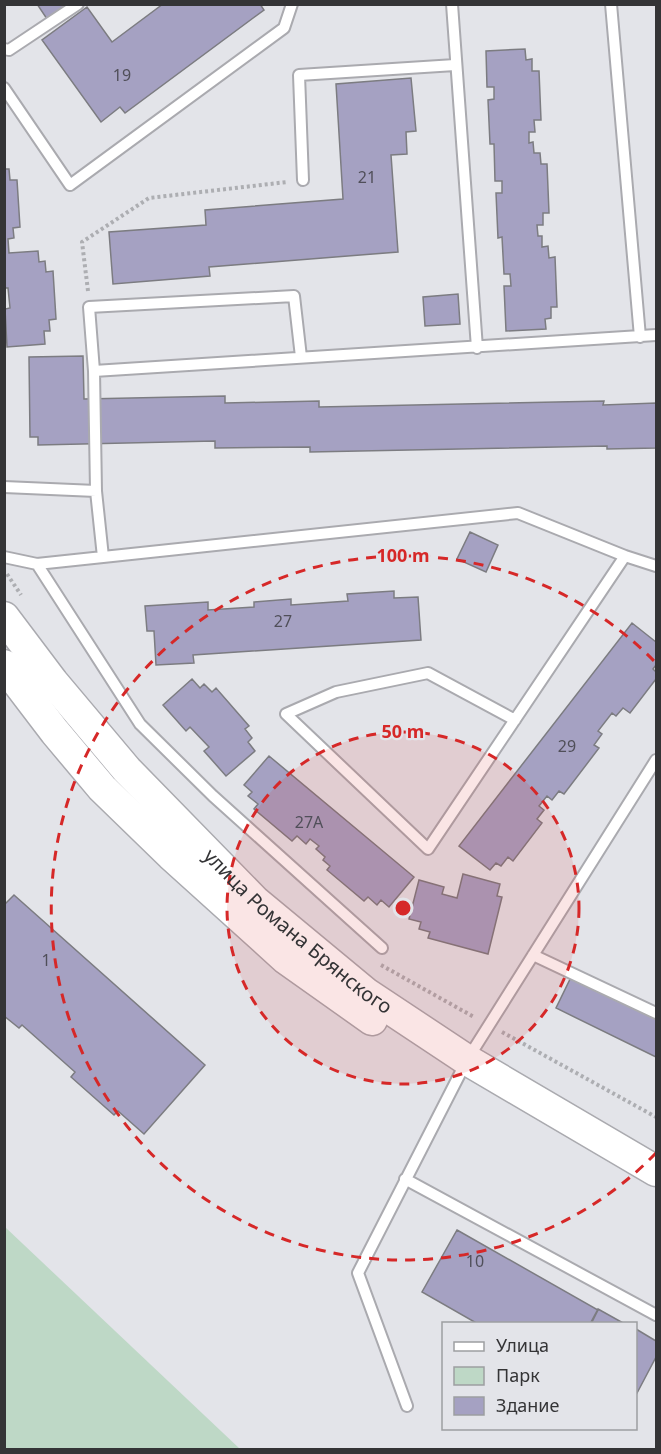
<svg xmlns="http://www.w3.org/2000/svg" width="661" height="1454" font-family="'Noto Sans',sans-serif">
  <rect width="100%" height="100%" fill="#e3e4e9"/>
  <path fill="#bed8c6" d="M5 1227 240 1449H5Z"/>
  <path fill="#a5a1c2" stroke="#7c7c81" stroke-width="1.5" d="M37 4H73L49 22Z
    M163 4H260L264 10 125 113 120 107 101 122 42 40 87 7 112 42Z
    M525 49 526 60 532 59V71H539L541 120H534L535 132H529V143L533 142 534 153H540L541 164H547L549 213H543V225H537L538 236H542V247L548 246 549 258 555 257 557 307H551V318L545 319 546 329 506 331 504 286H511L510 274H504L502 237 498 238 496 193H502V181H495L494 144H490L488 100 494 99V87H487L486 51Z
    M411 78 416 131 406 132 407 154 391 155 398 252 209 267 210 276 113 284 109 232 206 225 205 210 343 199 336 84Z
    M4 169H9L10 180H17L20 227 13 228 14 238 8 239 9 253 38 251 39 262 45 261 46 272 53 271 56 319 49 320 50 331H44L45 344 7 347 5 309 10 308 8 288H4Z
    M458 294 460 324 425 326 423 297Z
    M83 356 84 399 225 396V403L319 401V407L604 401 603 405 656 403V448L607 449V446L310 452V447L215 448V441L38 445V437H30L29 357Z
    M470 532 498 545 486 572 457 559Z
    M394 591V598L418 597 421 640 193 655 194 663 156 665 154 631H147L145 606 208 602V610L254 607V602L291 599V605L348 601 347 594Z
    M632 623 656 642V665L653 669 656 672V679L630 713 623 708 616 716 612 713 598 731 602 734 594 745 599 748 564 794 559 791 552 800 547 796 539 806 544 810 537 819 542 823 513 861 508 857 501 866 496 863 490 870 459 846Z
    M192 679 200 688 204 684 212 692 216 688 249 726 245 729 252 738 248 742 255 751 226 776 204 751 209 747 190 727 186 731 163 705Z
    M269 756 414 877 389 907 381 900 377 905 368 897 364 901 327 870 330 866 323 860 325 857 316 849 319 846 310 839 306 844 297 836 292 841 254 809 258 804 248 796 252 792 244 785Z
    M463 874 500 884 497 896 502 897 488 954 428 938 430 932 419 929 421 922 409 919 419 880 444 887 442 894 457 898Z
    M14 895 205 1065 144 1134 118 1111 114 1115 71 1077 75 1072 22 1025 19 1028 4 1016V905Z
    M575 969 656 1009V1057L556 1008Z
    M457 1230 598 1310 591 1324H478L422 1292Z
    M598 1309 625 1324H590Z
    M636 1329 656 1341V1357L636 1395Z"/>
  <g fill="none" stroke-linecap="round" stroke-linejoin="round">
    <defs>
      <path id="lane" d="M452 4 477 348
        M611 4 640 337
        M4 49 9 50 78 4
        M4 88 70 185 284 28 292 4
        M303 180 299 75 455 65
        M301 357 294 296 89 307 94 371 96 491 103 557 518 513 625 556 656 566
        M94 371 656 335
        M4 487 96 491
        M4 557 37 564
        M103 557 37 564 140 724 213 796 382 948
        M515 720 428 673 336 692 286 714 428 849 625 556
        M533 955 656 1013
        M405 1179 656 1315
        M407 1406 358 1273 467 1060 656 760"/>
      <g id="secondary">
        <path id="s1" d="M4 617 53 682 127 770 255 901 366 993 467 1060 656 1171"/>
        <path d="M4 665 55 732 102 788 171 855 286 959 372 1020"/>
      </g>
    </defs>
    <use href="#lane" stroke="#aaaaaf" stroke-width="14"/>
    <use href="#secondary" stroke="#aaaaaf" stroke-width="33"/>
    <path stroke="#adaeb2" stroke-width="4" stroke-dasharray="3 3" stroke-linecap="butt" d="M88 291 82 242 149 198 287 182
      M7 574 21 595
      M381 965 474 1017
      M502 1032 656 1117"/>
    <use href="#lane" stroke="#fff" stroke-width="10"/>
    <use href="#secondary" stroke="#fff" stroke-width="30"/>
  </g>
  <circle cx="403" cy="908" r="176" fill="#d62828" fill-opacity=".12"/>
  <g fill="none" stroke="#d62828" stroke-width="3" stroke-dasharray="10 8">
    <circle cx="403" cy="908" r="176"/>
    <path d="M656 1153A352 352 0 1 1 656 663"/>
  </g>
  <g text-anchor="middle" stroke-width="4.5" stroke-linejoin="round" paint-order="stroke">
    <g font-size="16" fill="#504f59">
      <text x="122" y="81">19</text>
      <text x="367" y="183">21</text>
      <text x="283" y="627">27</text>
      <text x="567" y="752">29</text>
      <text x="309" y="828">27А</text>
      <text x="46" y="966">1</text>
      <text x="475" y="1267">10</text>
    </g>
    <g font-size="20" fill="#343436" stroke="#e3e4e9">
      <text dy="7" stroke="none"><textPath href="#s1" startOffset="432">улица Романа Брянского</textPath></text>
    </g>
  </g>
  <circle cx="403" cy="908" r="9" fill="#d62828" stroke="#e3e4e9" stroke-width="3"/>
  <g font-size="18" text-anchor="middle" font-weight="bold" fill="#d62828" stroke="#e3e4e9" stroke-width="4.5" stroke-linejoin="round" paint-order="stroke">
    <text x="403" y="562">100 m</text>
    <text x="403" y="738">50 m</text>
  </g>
  <rect width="661" height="1454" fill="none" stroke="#343436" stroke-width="12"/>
  <rect x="442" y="1322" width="195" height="108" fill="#e3e4e9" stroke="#9d9ea1" stroke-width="1.5"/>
  <rect x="454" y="1342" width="30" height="9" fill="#ffffff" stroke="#9d9ea1" stroke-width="1.5"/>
  <text x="496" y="1352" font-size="18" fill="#343436">Улица</text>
  <rect x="454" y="1367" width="30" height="18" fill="#bed8c6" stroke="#9d9ea1" stroke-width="1.5"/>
  <text x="496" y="1382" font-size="18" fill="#343436">Парк</text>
  <rect x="454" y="1397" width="30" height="18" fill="#a5a1c2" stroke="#9d9ea1" stroke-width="1.5"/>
  <text x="496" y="1412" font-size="18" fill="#343436">Здание</text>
</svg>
